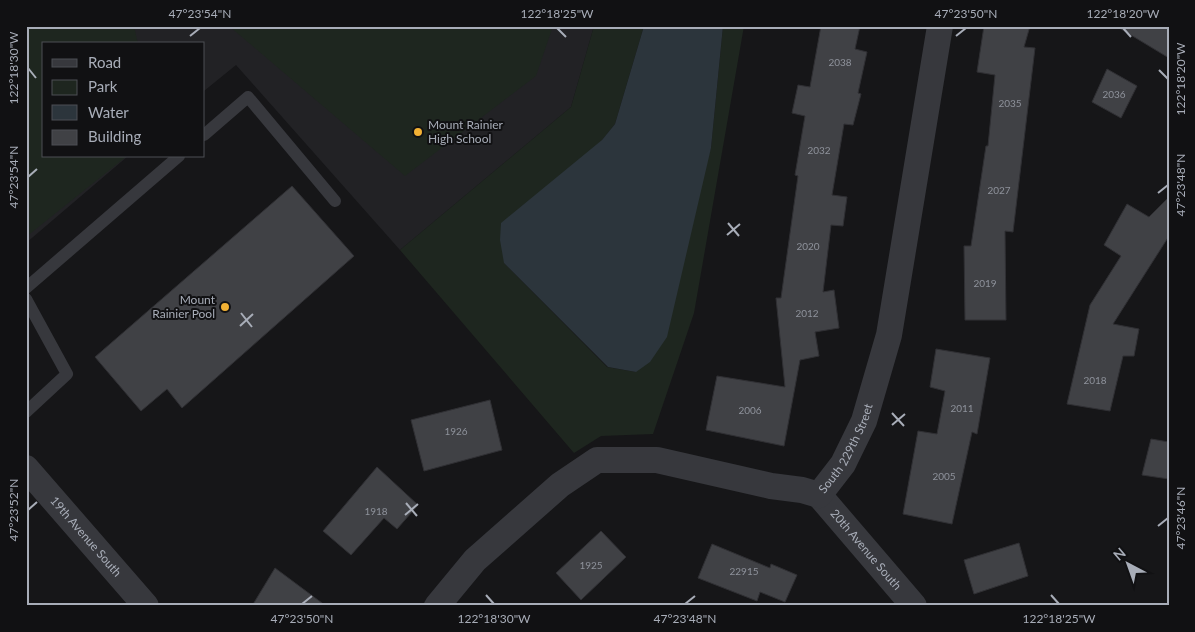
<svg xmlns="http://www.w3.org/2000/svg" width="1195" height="632" font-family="Lato,sans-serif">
  <rect width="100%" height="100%" fill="#161618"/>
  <path fill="#222225" d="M26 26H594L571 107 400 250 236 65 204 91V44H44V156H128L26 243Z"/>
  <path fill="#1e261f" d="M26 26H134L138 44H44V156H127L26 237Z
    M229 26H553L536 76 405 176Z
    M594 26H644L615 124 504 263 607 367 636 372 711 148 723 26H744L694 313 653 434 601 436 574 453 400 250 571 107Z"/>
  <path fill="#2c353c" d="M644 26H723L711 148 667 337 650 362 636 372 608 367 504 263 500 240 501 223 602 140 615 124Z"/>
  <path fill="#404145" stroke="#303034" d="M821 26H860L855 49 867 52 858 93 861 94 853 125 844 124 832 195 847 197 843 226 831 225 823 292 834 290 839 328 815 332 819 356 800 360 784 446 706 430 717 376 785 387 776 298H781L798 176 795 175 805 116 792 113 798 85 810 87Z
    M984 26H1030L1024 47 1035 48 1013 232 1005 231 1006 320H965L964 246H971L986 146H988L995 75 977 72Z
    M1116 26H1169V58Z
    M1107 69 1137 86 1121 118 1092 102Z
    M292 186 354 256 182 408 167 389 141 411 95 357Z
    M1169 197V236L1113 324 1139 329 1134 356H1123L1110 411 1067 404 1090 305 1121 256 1104 245 1127 204 1149 217Z
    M936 349 990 358 977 434 972 432 952 524 903 514 918 431 937 434 945 391 930 387Z
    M490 400 502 450 424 471 411 420Z
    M1151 439 1169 442V479L1142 475Z
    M377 467 418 505 397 529 384 518 351 555 323 531Z
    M601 531 626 557 581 600 556 573Z
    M1019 543 1028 576 974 594 964 560Z
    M712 544 770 568 771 564 797 575 785 602 760 592 757 601 698 578Z
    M275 568 326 606H252Z"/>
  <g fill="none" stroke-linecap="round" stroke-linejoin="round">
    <path stroke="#37383d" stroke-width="12" d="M204 135 248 97 335 201
      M26 288 179 156
      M26 299 67 374 26 412"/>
    <g stroke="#37383d" stroke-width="26">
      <path id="s1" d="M26 468 146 606"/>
      <path id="s2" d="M819 495 914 606"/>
      <path id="s3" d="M437 606 475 560 560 485 597 460H657L771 486 802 490 819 495 843 464 864 421 889 335 940 26"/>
    </g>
  </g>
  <path fill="none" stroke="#a8adb8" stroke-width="2" d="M557 28 566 37M1123 28 1131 37M190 36 200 28M956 36 966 28M28 68 36 78M1159 70 1168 79M28 177 37 169M1158 193 1168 185M728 223 739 236M727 235 740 224M241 313 252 327M240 326 253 314M892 413 904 426M892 425 905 414M406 503 417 516M28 510 37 502M405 515 418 504M1158 526 1168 518M486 595 494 604M1051 595 1059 604M302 604 312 596M685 604 695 596"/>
  <g fill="#f2b134" stroke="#111113" stroke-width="2">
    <circle cx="418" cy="132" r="5"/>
    <circle cx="225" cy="307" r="5"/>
  </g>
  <g text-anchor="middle" stroke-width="4" stroke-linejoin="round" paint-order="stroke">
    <g font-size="10" fill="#8e929b">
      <text x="840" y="66">2038</text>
      <text x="1114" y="98">2036</text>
      <text x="1010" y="107">2035</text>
      <text x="819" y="154">2032</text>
      <text x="999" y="194">2027</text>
      <text x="808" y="250">2020</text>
      <text x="985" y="287">2019</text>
      <text x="807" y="317">2012</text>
      <text x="1095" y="384">2018</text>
      <text x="962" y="412">2011</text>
      <text x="750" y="414">2006</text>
      <text x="456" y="435">1926</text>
      <text x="944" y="480">2005</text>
      <text x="376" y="515">1918</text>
      <text x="591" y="569">1925</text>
      <text x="744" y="575">22915</text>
    </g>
    <g font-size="12" fill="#a8adb8" stroke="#111113" text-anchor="start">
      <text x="428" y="129">Mount Rainier<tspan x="428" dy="14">High School</tspan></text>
      <text x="215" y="304" text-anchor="end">Mount<tspan x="215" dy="14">Rainier Pool</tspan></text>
    </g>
    <g font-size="12" fill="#a8adb8" stroke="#111113">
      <text dy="4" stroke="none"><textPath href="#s3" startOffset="498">South 229th Street</textPath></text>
      <text dy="4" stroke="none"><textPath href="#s1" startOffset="91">19th Avenue South</textPath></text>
      <text dy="4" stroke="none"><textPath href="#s2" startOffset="72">20th Avenue South</textPath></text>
    </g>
  </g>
  <rect width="1195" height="632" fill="none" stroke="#111113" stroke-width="55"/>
  <rect x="42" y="42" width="162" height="115" fill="#111113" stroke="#4d4f55"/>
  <rect x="52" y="59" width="25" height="8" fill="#37383d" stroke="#4d4f55"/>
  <text x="88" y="68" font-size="15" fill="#a8adb8">Road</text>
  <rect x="52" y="80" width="25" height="15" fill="#1e261f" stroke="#4d4f55"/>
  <text x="88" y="92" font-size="15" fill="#a8adb8">Park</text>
  <rect x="52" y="105" width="25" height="15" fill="#2c353c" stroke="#4d4f55"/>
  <text x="88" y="118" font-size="15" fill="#a8adb8">Water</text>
  <rect x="52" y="130" width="25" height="15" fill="#404145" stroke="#4d4f55"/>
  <text x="88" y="142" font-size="15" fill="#a8adb8">Building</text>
  <g transform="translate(1128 564) rotate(319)" stroke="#111113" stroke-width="4" paint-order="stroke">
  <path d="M0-4L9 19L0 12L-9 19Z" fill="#a8adb8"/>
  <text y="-8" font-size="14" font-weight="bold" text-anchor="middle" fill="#a8adb8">N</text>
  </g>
  <rect x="28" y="28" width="1140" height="576" fill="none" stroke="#a8adb8" stroke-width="2"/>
  <g font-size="12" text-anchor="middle" fill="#a8adb8">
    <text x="200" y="18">47°23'54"N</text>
    <text x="557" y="18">122°18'25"W</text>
    <text x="966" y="18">47°23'50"N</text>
    <text x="1123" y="18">122°18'20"W</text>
    <text transform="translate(14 68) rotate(-90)" y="4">122°18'30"W</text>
    <text transform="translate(1181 79) rotate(-90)" y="4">122°18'20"W</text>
    <text transform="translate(14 177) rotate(-90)" y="4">47°23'54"N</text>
    <text transform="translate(1181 185) rotate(-90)" y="4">47°23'48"N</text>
    <text transform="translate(14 510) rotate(-90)" y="4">47°23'52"N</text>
    <text transform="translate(1181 518) rotate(-90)" y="4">47°23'46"N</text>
    <text x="302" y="623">47°23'50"N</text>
    <text x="494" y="623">122°18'30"W</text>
    <text x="685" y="623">47°23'48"N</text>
    <text x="1059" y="623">122°18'25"W</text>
  </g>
</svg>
